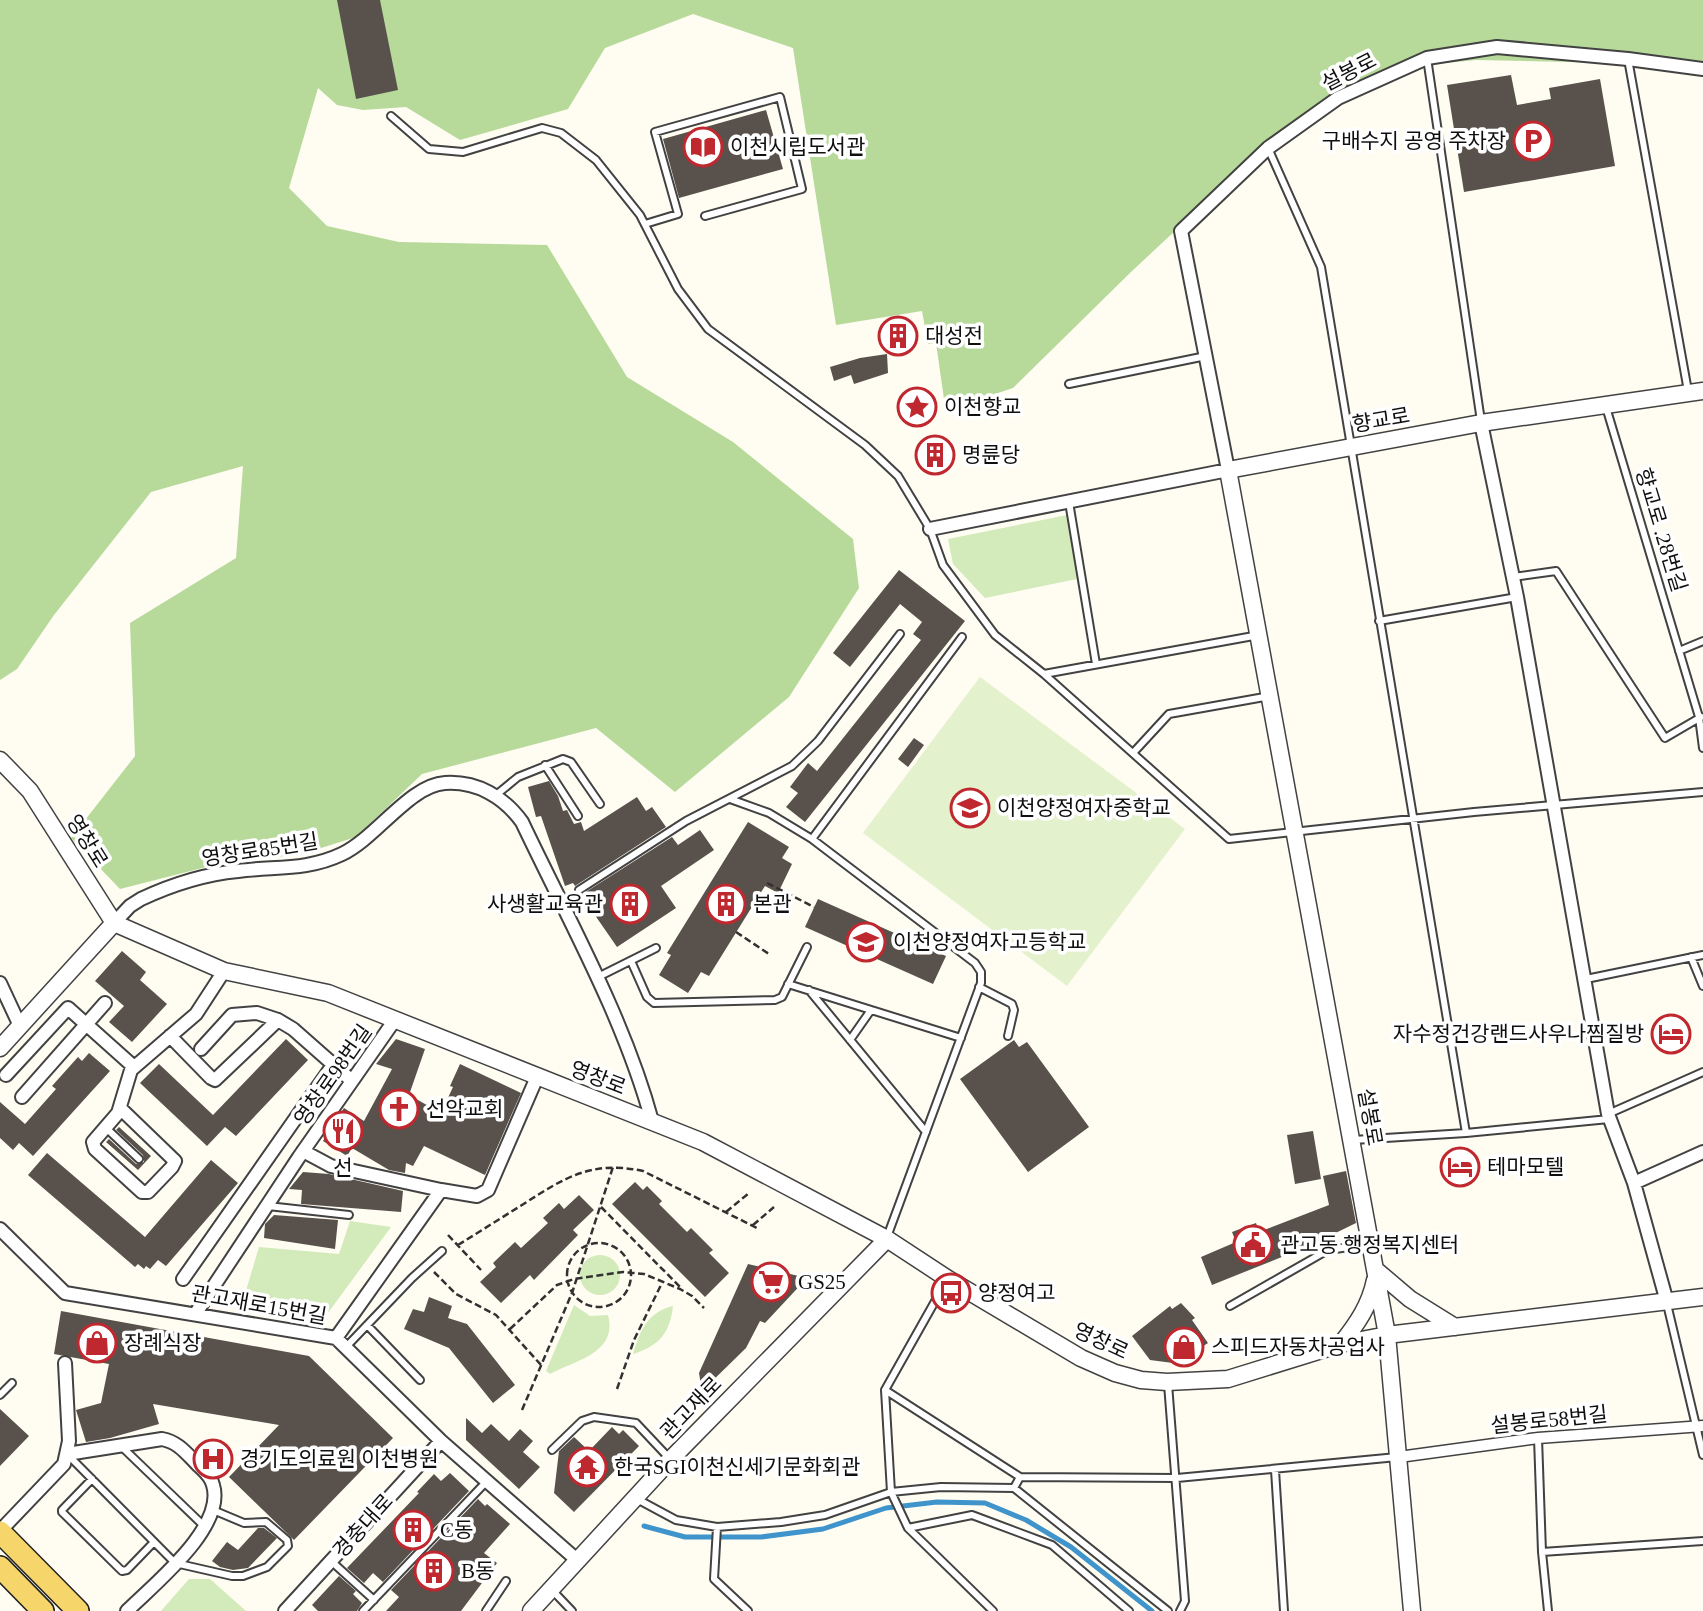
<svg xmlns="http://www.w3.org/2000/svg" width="1703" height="1611" font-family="'Times New Roman','Noto Sans KR',serif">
  <rect width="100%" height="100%" fill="#fffcf2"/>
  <path fill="#d3eabb" d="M1067 515 1077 579 985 598 953 564 948 539Z
    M350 1221 391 1227 325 1317 242 1304 259 1247 339 1254Z
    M580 1275a20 20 0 1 1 40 0a20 20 0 1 1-40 0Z
    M574 1305 590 1316 608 1315C618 1353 576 1360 550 1374L546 1371Z
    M673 1306C670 1333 659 1346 633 1354 640 1330 648 1312 673 1306Z
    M189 1579H210L246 1611H161Z"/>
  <path fill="#b7da9b" d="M0 0H1703V65L1476 60 1395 68 1265 147 1132 271 1013 388 977 400 945 406 936 343 928 344 922 311 836 325 793 48 693 14 605 48 568 109 460 140 406 107 363 110 337 105 318 88 289 188 327 226 399 242 547 245 627 377 733 442 853 539 859 588 789 697 675 792 596 728 422 774 356 837 302 854 218 864 120 889 71 838 135 756 130 623 236 558 243 466 151 492 54 615 17 669 0 680Z"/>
  <path fill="#e4f1cd" d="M980 677 1185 829 1067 986 863 833Z"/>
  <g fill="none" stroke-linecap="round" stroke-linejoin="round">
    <path stroke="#3f94cc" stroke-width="5" d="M644 1526 685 1537H761L823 1529 886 1508 937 1502 985 1503 1026 1520 1071 1547 1152 1611"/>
  </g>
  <path fill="#58514c" d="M337 0H380L398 90 356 99Z
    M1511 75 1517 105 1551 99 1549 88 1600 79 1615 166 1464 192 1447 85Z
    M766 110 783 169 679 198 663 139Z
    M887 354 888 373 854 384 851 375 834 381 830 367 860 358Z
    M944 444 948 461 926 465 923 448Z
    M899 570 965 621 805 822 786 807 798 793 790 787 808 763 817 771 921 640 913 634 922 622 900 604 850 667 833 653Z
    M914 738 924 745 908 767 898 759Z
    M549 781 558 796 563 811 567 810 574 824 581 822 584 831 637 797 646 811 652 807 666 827 575 886 573 883 565 886 541 816 536 817 528 787Z
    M748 822 789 847 782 858 792 864 778 893 765 886 709 976 701 972 688 993 659 975 671 955 667 953Z
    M700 830 714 850 661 886 676 908 617 947 581 895 672 837 678 845Z
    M818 899 946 956 933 984 805 927Z
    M122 951 146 972 140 980 167 1004 132 1042 109 1022 124 1006 95 981Z
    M286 1039 308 1060 236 1136 225 1127 207 1146 140 1083 159 1064 213 1115Z
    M396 1039 425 1049 409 1095 441 1113 453 1087 450 1086 460 1064 521 1093 485 1175 424 1146 413 1166 406 1163 405 1173 389 1170 352 1148 347 1156 323 1141 344 1108 364 1121 392 1069 376 1064Z
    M1014 1040 1019 1047 1027 1042 1089 1127 1028 1172 960 1079Z
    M89 1053 110 1071 33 1156 19 1143 13 1150 0 1138V1102L25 1124 56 1089 52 1086 78 1057 82 1061Z
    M119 1127 151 1156 138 1170 106 1142 109 1139 136 1164 144 1162 143 1155 116 1130Z
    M1313 1131 1321 1179 1295 1184 1287 1135Z
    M47 1153 145 1237 211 1160 238 1183 166 1266 158 1260 150 1269 146 1266 144 1269 138 1264 135 1267 28 1175Z
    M1346 1171 1356 1223 1309 1246 1212 1285 1201 1257 1236 1242 1232 1232 1256 1223 1259 1232 1329 1205 1323 1176Z
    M303 1172 329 1174 403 1191 401 1212 301 1204 302 1190 289 1189Z
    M635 1182 643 1190 647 1186 662 1201 659 1204 687 1232 691 1228 713 1250 709 1253 729 1273 705 1297 612 1204Z
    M579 1195 594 1210 573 1230 578 1235 534 1280 530 1275 501 1303 480 1282 496 1267 493 1263 515 1242 521 1248 548 1223 543 1218 559 1203 564 1209Z
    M274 1215 338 1220 335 1249 264 1238 265 1224Z
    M748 1264 807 1278 765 1323 760 1321 746 1348 702 1391 699 1373Z
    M429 1297 452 1306 448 1318 467 1324 515 1385 493 1403 449 1348 404 1329 413 1309 424 1312Z
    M1181 1303 1195 1318 1192 1320 1208 1343 1182 1360 1173 1363 1150 1360 1132 1336 1170 1306 1172 1309Z
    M61 1311 309 1356 393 1438 294 1540 229 1477 279 1425 153 1404 159 1424 110 1438 86 1442 76 1410 101 1403 109 1364 54 1354Z
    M0 1409 29 1436 0 1466Z
    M466 1418 482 1433 491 1424 509 1441 520 1429 533 1441 523 1452 540 1467 519 1489 466 1440Z
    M612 1427 619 1434 623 1430 639 1446 574 1512 554 1493 559 1451 574 1437 589 1451Z
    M450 1473 469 1491 383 1582 373 1573 364 1583 347 1568 419 1493 417 1492 434 1474 441 1481Z
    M478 1499 485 1506 487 1504 510 1524 484 1553 497 1563 461 1611H386L399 1597 391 1590Z
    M258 1528H264L277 1538 248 1568 233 1570 220 1567 212 1561 227 1542 238 1550Z
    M339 1576 356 1591 353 1594 362 1603 357 1611H318L312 1605Z"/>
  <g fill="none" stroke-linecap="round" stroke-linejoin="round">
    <defs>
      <path id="service" d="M1427 58 1481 421
        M1628 59 1688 391
        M391 116 429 149 463 152 542 128 561 133 596 160 640 215 678 289 708 329 865 445 898 476 930 529 943 565 995 635 1044 674 1229 839 1474 812 1703 792
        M1268 148 1321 267 1466 1133
        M645 224 678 214 655 132 780 97 802 189 705 216
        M1069 384 1206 356
        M1606 407 1699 717 1703 748
        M1069 502 1096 664
        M1513 577 1556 571 1665 738 1701 717
        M1379 621 1517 597
        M1679 651 1703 641
        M1044 674 1259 635
        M1133 753 1169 714 1270 696
        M545 765 578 816
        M496 795 518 777 563 759 571 762 600 804
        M730 799 769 813 812 839 975 963 981 972V983L887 1237
        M812 839 962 637
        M579 890 686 821 792 766 818 741 900 634
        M1691 957 1703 986
        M631 961 647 997 654 1003 775 1000 782 997 807 947
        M598 977 656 948
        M1586 979 1703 955
        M788 984 961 1038
        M979 987 1012 1004 1014 1010 1008 1036
        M809 990 926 1132
        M850 1040 871 1010
        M1608 1114 1703 1072
        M105 1127 139 1159
        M1353 1140 1466 1133 1609 1119
        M268 1206 349 1215
        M947 1280 885 1390 891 1492 908 1528 993 1611
        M1667 1304 1703 1455
        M1230 1306 1328 1250 1370 1244
        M367 1325 420 1380
        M346 1347 412 1278 442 1251
        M1168 1384 1185 1601 1180 1611
        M885 1390 1020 1477 1177 1478 1397 1457
        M0 1395 12 1383
        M1538 1438 1542 1552 1548 1611
        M122 1447 205 1527
        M552 1450 582 1421 594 1417 636 1423 669 1458
        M69 1456 175 1563 232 1576H243L267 1567 288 1546 287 1540 266 1522 244 1523 213 1510
        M1275 1470 1284 1611
        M92 1479 62 1510V1512L122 1571 127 1570 154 1542
        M1014 1488 1168 1611
        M637 1499 676 1520 717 1527 781 1522 825 1515 891 1492 941 1487 1014 1488 1020 1477
        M717 1527 714 1579 748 1611
        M908 1528 972 1515 1052 1545 1129 1611
        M1542 1552 1703 1541
        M331 1561 374 1600
        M552 1590 572 1611
        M363 1611 487 1481
        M486 1611 506 1581"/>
      <path id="pedestrian" d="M1399 1457 1538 1438 1703 1426"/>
      <path id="minor" d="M1481 423 1517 597 1608 1114 1634 1183 1667 1302
        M930 529 1228 470 1181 231 1268 148 1338 98 1427 58 1497 47 1628 59 1703 69
        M114 923 130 906 141 899C171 885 206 874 238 871 275 866 306 871 342 854 376 838 410 785 445 783 477 781 504 797 522 822 568 919 624 1018 652 1121
        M0 983 20 1026
        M170 1036 211 1078 215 1080 278 1020 293 1029 352 1081
        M201 1049 232 1015 257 1013 278 1020
        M6 1075 68 1008 134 1067
        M22 1097 105 1003
        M120 1108 175 1161 172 1167 148 1192H142L95 1149 93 1142 118 1113 131 1070 196 1014 224 971
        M303 1151 331 1166 441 1190 477 1196 488 1190 537 1077
        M1634 1183 1703 1152
        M0 1229 65 1293 336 1338 441 1441 577 1560
        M183 1279 333 1065
        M196 1313 299 1157 394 1021
        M336 1338 441 1190
        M67 1454 162 1439C178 1442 186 1453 197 1464 203 1470 211 1476 213 1485 226 1527 154 1584 127 1611
        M0 1531 64 1464 69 1441 65 1363
        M285 1611 441 1441"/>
      <path id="tertiary" d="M0 760 30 791 114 923 224 971 328 993 703 1142 887 1239 948 1279 1081 1358 1115 1373 1141 1380 1167 1382 1228 1379 1341 1344 1387 1335 1703 1297
        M0 1048 114 923
        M1377 1271 1410 1299 1455 1327
        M1341 1344C1357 1324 1370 1305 1375 1280
        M531 1611 670 1460 887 1239
        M1412 1611 1387 1335 1228 470 1481 423 1703 391"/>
      <path id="primary" d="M0 1532 78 1611
        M0 1567 43 1611"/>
    </defs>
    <use href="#service" stroke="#424242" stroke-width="10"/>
    <use href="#pedestrian" stroke="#424242" stroke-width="13"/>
    <use href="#minor" stroke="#424242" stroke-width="16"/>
    <use href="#tertiary" stroke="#424242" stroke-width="19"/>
    <use href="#primary" stroke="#202020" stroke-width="24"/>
    <path stroke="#313131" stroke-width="2.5" stroke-dasharray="7 3.5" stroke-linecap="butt" d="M767 883 814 907
      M736 932 769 954
      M601 1207 682 1289
      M726 1212 749 1193
      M753 1225 774 1207
      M448 1235 481 1270
      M567 1275a32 32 0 1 1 64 0a32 32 0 1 1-64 0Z
      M458 1245C479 1232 501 1218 522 1205 564 1178 591 1160 643 1171L759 1229
      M434 1272 456 1294 496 1315 541 1365
      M510 1329 557 1285 574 1279 623 1272 644 1274 680 1289 692 1296 704 1308
      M617 1389 634 1340 662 1283
      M522 1410 572 1293 613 1167"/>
    <use href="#service" stroke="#fff" stroke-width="6"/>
    <use href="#pedestrian" stroke="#fff" stroke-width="10"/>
    <use href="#minor" stroke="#fff" stroke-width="12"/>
    <use href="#tertiary" stroke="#fff" stroke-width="16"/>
    <use href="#primary" stroke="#f6d56b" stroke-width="21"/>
  </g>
  <defs>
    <symbol id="parking-ring" viewBox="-11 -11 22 22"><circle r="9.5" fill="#fff" stroke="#bf282f" stroke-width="1.5"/><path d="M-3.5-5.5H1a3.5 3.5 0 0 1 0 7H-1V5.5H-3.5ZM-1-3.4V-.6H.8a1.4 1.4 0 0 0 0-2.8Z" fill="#bf282f"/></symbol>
    <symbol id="library-ring" viewBox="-11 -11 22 22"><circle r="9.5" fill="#fff" stroke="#bf282f" stroke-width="1.5"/><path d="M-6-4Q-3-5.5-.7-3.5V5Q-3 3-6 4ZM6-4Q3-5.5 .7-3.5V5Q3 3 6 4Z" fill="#bf282f"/></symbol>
    <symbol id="building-ring" viewBox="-11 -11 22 22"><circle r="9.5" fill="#fff" stroke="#bf282f" stroke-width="1.5"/><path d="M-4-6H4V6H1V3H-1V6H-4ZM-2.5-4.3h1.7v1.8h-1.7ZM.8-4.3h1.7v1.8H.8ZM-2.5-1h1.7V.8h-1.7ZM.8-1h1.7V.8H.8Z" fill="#bf282f"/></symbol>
    <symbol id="sight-ring" viewBox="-11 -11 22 22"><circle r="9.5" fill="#fff" stroke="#bf282f" stroke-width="1.5"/><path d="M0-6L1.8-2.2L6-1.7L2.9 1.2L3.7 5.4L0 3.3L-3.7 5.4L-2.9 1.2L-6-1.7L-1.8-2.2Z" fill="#bf282f"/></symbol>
    <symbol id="school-ring" viewBox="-11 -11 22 22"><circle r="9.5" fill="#fff" stroke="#bf282f" stroke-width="1.5"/><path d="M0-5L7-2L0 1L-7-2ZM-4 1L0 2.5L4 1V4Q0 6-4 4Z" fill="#bf282f"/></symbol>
    <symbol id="hotel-ring" viewBox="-11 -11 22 22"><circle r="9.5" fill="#fff" stroke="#bf282f" stroke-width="1.5"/><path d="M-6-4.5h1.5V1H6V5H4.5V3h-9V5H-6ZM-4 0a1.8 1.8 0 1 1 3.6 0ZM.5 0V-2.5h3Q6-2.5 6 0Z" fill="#bf282f"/></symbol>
    <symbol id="church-ring" viewBox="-11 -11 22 22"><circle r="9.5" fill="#fff" stroke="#bf282f" stroke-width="1.5"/><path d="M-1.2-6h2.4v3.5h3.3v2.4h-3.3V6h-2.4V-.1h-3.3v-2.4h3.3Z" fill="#bf282f"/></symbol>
    <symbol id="restaurant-ring" viewBox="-11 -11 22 22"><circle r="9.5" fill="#fff" stroke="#bf282f" stroke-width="1.5"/><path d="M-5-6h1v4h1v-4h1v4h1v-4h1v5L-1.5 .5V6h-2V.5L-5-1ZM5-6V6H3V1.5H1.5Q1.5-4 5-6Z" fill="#bf282f"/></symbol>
    <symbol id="civic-ring" viewBox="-11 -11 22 22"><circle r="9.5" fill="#fff" stroke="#bf282f" stroke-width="1.5"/><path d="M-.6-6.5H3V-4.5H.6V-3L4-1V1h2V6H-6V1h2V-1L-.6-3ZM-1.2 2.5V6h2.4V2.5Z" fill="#bf282f"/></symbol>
    <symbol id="supermarket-ring" viewBox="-11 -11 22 22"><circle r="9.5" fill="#fff" stroke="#bf282f" stroke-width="1.5"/><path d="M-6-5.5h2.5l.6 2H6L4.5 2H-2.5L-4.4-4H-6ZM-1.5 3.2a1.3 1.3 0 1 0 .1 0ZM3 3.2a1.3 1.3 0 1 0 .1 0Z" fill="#bf282f"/></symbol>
    <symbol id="bus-ring" viewBox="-11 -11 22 22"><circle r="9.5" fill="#fff" stroke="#bf282f" stroke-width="1.5"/><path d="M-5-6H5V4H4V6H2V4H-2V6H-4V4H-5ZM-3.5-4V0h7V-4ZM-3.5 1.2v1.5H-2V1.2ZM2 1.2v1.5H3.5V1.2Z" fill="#bf282f"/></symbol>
    <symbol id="shop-ring" viewBox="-11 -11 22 22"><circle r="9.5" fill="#fff" stroke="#bf282f" stroke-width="1.5"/><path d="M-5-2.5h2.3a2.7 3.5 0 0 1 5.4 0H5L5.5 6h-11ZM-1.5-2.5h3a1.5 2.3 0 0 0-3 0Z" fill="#bf282f"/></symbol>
    <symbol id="hospital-ring" viewBox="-11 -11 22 22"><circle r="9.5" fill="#fff" stroke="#bf282f" stroke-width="1.5"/><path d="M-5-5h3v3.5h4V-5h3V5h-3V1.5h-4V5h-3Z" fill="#bf282f"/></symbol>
    <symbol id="temple-ring" viewBox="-11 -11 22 22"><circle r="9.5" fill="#fff" stroke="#bf282f" stroke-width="1.5"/><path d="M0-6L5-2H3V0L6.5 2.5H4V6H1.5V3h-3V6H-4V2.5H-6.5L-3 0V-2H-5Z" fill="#bf282f"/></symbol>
  </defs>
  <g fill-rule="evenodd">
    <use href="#parking-ring" x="1511" y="119" width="44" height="44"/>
    <use href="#library-ring" x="681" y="125" width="44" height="44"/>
    <use href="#building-ring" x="876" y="314" width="44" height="44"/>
    <use href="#sight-ring" x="895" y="385" width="44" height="44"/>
    <use href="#building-ring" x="913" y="433" width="44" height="44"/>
    <use href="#school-ring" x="948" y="786" width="44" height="44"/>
    <use href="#building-ring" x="608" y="882" width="44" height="44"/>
    <use href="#building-ring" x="704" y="882" width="44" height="44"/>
    <use href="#school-ring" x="844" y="920" width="44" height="44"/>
    <use href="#hotel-ring" x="1649" y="1012" width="44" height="44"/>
    <use href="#church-ring" x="377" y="1087" width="44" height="44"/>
    <use href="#restaurant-ring" x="321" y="1109" width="44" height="44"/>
    <use href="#hotel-ring" x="1438" y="1145" width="44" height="44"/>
    <use href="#civic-ring" x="1231" y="1223" width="44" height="44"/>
    <use href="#supermarket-ring" x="749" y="1260" width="44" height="44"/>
    <use href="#bus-ring" x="929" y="1271" width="44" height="44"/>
    <use href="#shop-ring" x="75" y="1321" width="44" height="44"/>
    <use href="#shop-ring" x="1162" y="1325" width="44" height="44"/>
    <use href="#hospital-ring" x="191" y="1437" width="44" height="44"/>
    <use href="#temple-ring" x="565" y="1445" width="44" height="44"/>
    <use href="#building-ring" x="391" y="1508" width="44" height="44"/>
    <use href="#building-ring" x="412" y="1549" width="44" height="44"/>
  </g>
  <g text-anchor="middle" stroke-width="7" stroke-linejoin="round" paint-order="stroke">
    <g font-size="21" fill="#0f0f0f" stroke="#fff">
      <text transform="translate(1349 72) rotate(-27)" y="7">설봉로</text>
      <text transform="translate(1381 420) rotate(-10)" y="7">향교로</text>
      <text transform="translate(1661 530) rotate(73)" y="7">향교로 .28번길</text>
      <text transform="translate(87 841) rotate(58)" y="7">영창로</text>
      <text transform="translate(260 850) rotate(-9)" y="7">영창로85번길</text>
      <text transform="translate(333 1075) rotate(-55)" y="7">영창로98번길</text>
      <text transform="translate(598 1078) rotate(21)" y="7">영창로</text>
      <text transform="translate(1370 1117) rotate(80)" y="7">설봉로</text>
      <text transform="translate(259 1305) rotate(10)" y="7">관고재로15번길</text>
      <text transform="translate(1101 1341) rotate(25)" y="7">영창로</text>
      <text transform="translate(691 1408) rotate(-46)" y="7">관고재로</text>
      <text transform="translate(1549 1420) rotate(-6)" y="7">설봉로58번길</text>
      <text transform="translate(363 1526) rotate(-48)" y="7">경충대로</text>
    </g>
    <g font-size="21" fill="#0f0f0f" stroke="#fff" text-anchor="start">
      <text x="1506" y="148" text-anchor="end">구배수지 공영 주차장</text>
      <text x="730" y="154">이천시립도서관</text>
      <text x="925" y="343">대성전</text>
      <text x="944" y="414">이천향교</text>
      <text x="962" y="462">명륜당</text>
      <text x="997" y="815">이천양정여자중학교</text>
      <text x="603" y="911" text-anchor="end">사생활교육관</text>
      <text x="753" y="911">본관</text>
      <text x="893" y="949">이천양정여자고등학교</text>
      <text x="1644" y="1041" text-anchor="end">자수정건강랜드사우나찜질방</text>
      <text x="426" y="1116">선악교회</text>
      <text x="1487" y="1174">테마모텔</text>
      <text x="343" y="1175" text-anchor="middle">선</text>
      <text x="1280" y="1252">관고동 행정복지센터</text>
      <text x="798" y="1289">GS25</text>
      <text x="978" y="1300">양정여고</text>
      <text x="124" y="1350">장례식장</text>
      <text x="1211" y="1354">스피드자동차공업사</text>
      <text x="240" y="1466">경기도의료원 이천병원</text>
      <text x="614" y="1474">한국SGI이천신세기문화회관</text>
      <text x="440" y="1537">C동</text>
      <text x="461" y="1578">B동</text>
    </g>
  </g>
</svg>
